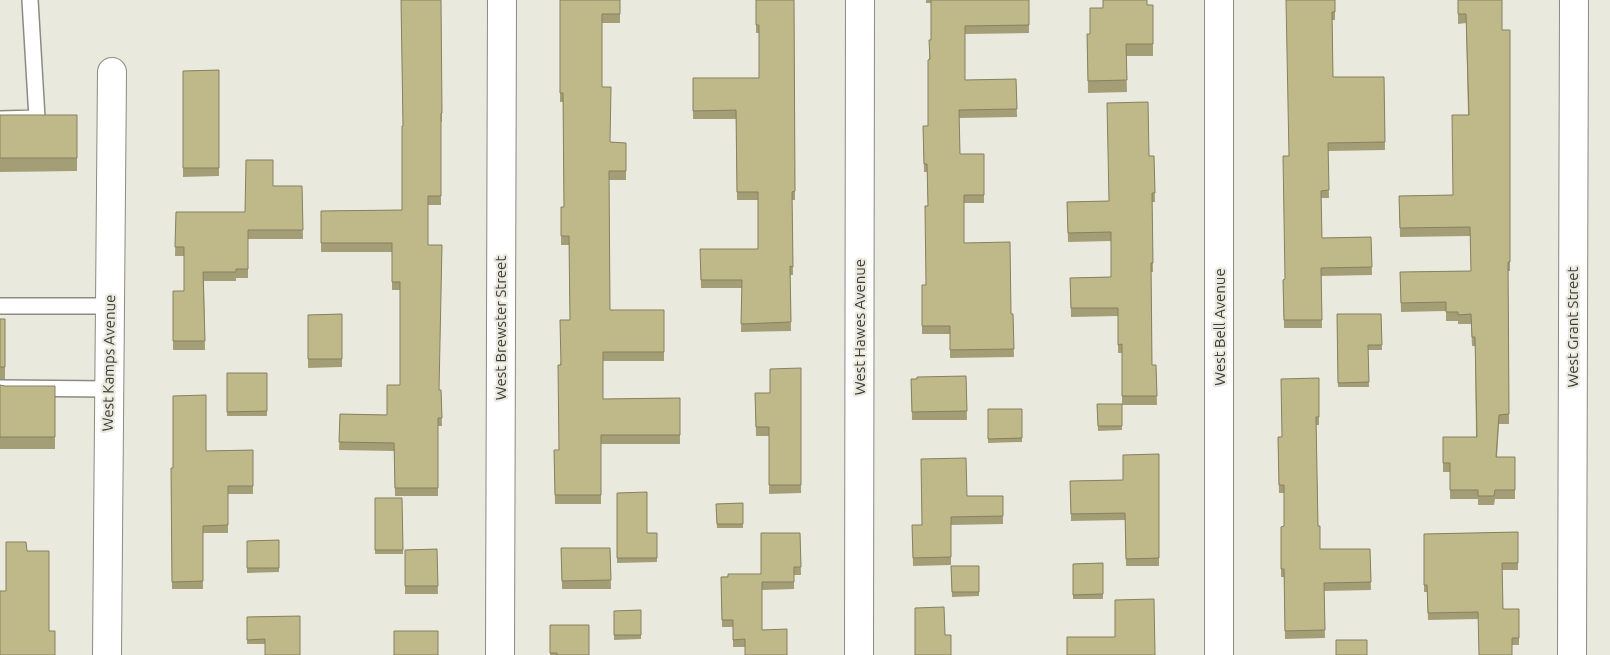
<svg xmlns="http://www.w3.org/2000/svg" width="1610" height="655" font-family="Ubuntu,sans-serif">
  <rect width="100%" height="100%" fill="#eae9de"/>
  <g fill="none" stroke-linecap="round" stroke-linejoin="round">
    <defs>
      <path id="service" d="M0 119 37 118 30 0
        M0 306H110
        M0 388 109 389"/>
      <path id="minor" d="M107 655 112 72
        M500 655 502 0
        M859 655 860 0
        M1219 655V0
        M1572 655 1574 0"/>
    </defs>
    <use href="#service" stroke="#8c8b81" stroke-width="18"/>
    <use href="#minor" stroke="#8c8b81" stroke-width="30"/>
    <use href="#service" stroke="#fff" stroke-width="15"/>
    <use href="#minor" stroke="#fff" stroke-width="28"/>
  </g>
  <path fill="#a49e76" d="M401 0 442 113V122H441V205H428V245L439 390H441L442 426H438V496H395L394 451 339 450 340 414 387 415 400 385V290H392V252H321V211L402 210 403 126Z
    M560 0H620V23H602V87L610 142 626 143V180H609L610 310H664V361H603V399L680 398V444H601V504H555L554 450H559L560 365 570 320 569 245H561V207H564L563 102H560Z
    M756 0H794L795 200H792L793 275H790L791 331 741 332 742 288H701L700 249H758V200H737L736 119H693V78H759V33H756Z
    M926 0H1029V33L965 34V80L1016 79 1017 117 959 118 960 154H984V203H964V243L1011 314H1013L1014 357 950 358V334H922V285H926L928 206 927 172H924L923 126H928L929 59 931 40V3H926Z
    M1335 0V20H1332L1333 77H1384L1385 150 1328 151 1329 198H1321L1322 238 1371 237 1372 275 1321 276 1322 328H1284L1283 280 1285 279 1289 156Z
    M1458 0 1502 30H1510V271H1508L1509 424H1499L1497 457H1515V499H1495L1494 505H1478V499H1450V472H1443V437H1476L1475 346H1472L1471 324H1458V321H1446V311L1401 312 1400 272 1471 271 1470 236 1400 237 1399 196 1453 195 1468 115 1466 23 1458 24Z
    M1147 5H1153V56H1126L1127 92 1088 93 1087 34H1090Z
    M219 70V176L183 177V71Z
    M0 115H77V171L0 172Z
    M1149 156H1154L1155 202H1152L1153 272H1151L1152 365H1156L1157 405H1122V430L1098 431 1097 404H1122V353H1118V316L1071 317 1070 278 1111 277V241L1068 242 1067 202 1109 201Z
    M273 186H302L303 239H248V278H236V281H204L205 350H173V291H184V256H175L176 212H245Z
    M342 314V367L308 368V315Z
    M1337 314H1381L1382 350H1368L1369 387H1338Z
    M0 319H5V379H0Z
    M801 368V493L769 494V436H756L755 393H770Z
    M227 373H267V416H227Z
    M966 376 967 420H912L911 379Z
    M1319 378V425H1316L1318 526 1320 549H1370L1371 590 1324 591 1325 638 1285 639 1284 577H1281V527L1284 526V493H1279L1278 437H1282Z
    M0 385 5 386H55V449H0Z
    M988 409H1022V442L988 443Z
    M253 450V494H228V533H203V589H172L171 468H173L206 451Z
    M1159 454V566H1126L1125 520 1071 521 1070 481 1123 480Z
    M617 493 647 533H657V562L617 563Z
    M967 496H1003V524L951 525V565L913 566 912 525H922Z
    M375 498H402L403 554H375Z
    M743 503V528H717L716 504Z
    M1518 532V570H1502L1503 609H1519V645H1512L1478 619 1428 620 1427 592H1424V534Z
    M800 533 801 575H794V589L762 590 745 647H733V627H722L721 577 761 574Z
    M279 540V572L247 573V541Z
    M561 548H610L611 589H562Z
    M437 549 438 594H405V550Z
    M1103 563V599H1073V564Z
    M951 566H979V596L952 597Z
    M641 610V639L614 640V611Z
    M300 616 265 644H247V617Z
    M550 625 589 655H550Z"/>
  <path fill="#bfb889" stroke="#868160" d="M401 0H441L442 113H441V196H428V245H442L439 390H441L442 418H438V488H395L394 443 339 442 340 414 387 415V385H400V282H392V243H321V211L402 210V126H403Z
    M560 0H620V14H602V87H611L610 142 626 143V171H609L610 310H664V352H603V399L680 398V435H601V495H555L554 450H559L558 365H561L560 320H570L569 236H561V207H564L563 93H560Z
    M756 0H794L795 191 792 192 793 267 790 266 791 322 741 324 742 280H701L700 249H758V192H737L736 110 693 111V78H759V25H756Z
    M931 0H1029V25L965 26V80L1016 79 1017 109 959 110 960 154H984V195H964V243L1010 242 1011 314H1013L1014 349 950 350V326H922V285H926L925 206H928L927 164H924L923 126H928V60L930 59 929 40H931Z
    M1103 0H1147V5H1153V44H1126L1127 80 1088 81 1087 34H1090V8H1103Z
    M1286 0H1335V12H1332L1333 77H1384L1385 142 1328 143 1329 190 1321 191 1322 238 1371 237 1372 267 1321 268 1322 320H1284L1283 280 1285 279 1283 156H1289Z
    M1458 0H1502V30H1510V262H1508L1509 414 1499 415 1496 457H1515V490H1495L1494 496H1478V490H1450V463H1443V437H1477L1475 337H1472L1471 314 1458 315V312H1446V302L1401 303 1400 272 1471 271 1470 227 1400 228 1399 196 1453 195 1452 115H1469L1466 14H1458Z
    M219 70V168H183V71Z
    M1148 102 1149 156H1154L1155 193H1152L1153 263H1151L1152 365H1156L1157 396H1122V344L1118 345V308H1071L1070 278 1111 277V232L1068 233 1067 202 1109 201 1107 103Z
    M0 115H77V158H0Z
    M246 160H273V186H302L303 230H248V269H236V272H203L205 341H173V291H184V247H175L176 212H245Z
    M342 314V359H308V315Z
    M1337 314H1381L1382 345H1368L1369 382 1338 383Z
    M0 319H5V367H0Z
    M801 368V485H769V427H756L755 393H770V369Z
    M227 373H267V411L227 412Z
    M966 376 967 411 912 412 911 379H917V377Z
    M1319 378V417H1316L1318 526H1320V549H1370L1371 582 1324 583 1325 630 1285 631 1284 569H1281V527L1284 526V485H1279L1278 437H1282L1281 379Z
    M0 385 5 386H55V437H0Z
    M206 395V451L253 450V486H228V525L203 526V581L172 582 171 468H173V396Z
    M1097 404H1122V426H1098Z
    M988 409H1022V438L988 439Z
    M1159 454V558L1126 559 1125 513 1071 514 1070 481 1123 480V455Z
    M966 458 967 496H1003V516L951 517V557L913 558 912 525H922L921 459Z
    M647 492V533H657V558H617V493Z
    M375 498H402L403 550H375Z
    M743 503V524H717L716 504Z
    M1518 532V563H1502L1503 609H1519V638H1512V655H1479L1478 612 1428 613 1427 585H1424V534Z
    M761 533H800L801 567H794V582H762V630L787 629V655H745V639L733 640V620H722L721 577H728V574H761Z
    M279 540V568H247V541Z
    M6 542H26L27 551H49V631H55V655H0V591H6Z
    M561 548H610L611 580 562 581Z
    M437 549 438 586H405V550Z
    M1103 563V594L1073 595V564Z
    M951 566H979V592H952Z
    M1154 599 1155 655H1067V637H1115V600Z
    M944 607 945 635H951V655H915V608Z
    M641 610V635H614V611Z
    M300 616V655H265V639L247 640V617Z
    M550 625H589V655H557V653H550Z
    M394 631H438V655H394Z
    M1336 640H1367V655H1336Z"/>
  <g text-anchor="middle" stroke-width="4.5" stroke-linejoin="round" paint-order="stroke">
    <g font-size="15" fill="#3c3b37" stroke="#eae9de">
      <text transform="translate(860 327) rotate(-90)" y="5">West Hawes Avenue</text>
      <text transform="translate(1220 327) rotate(-90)" y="5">West Bell Avenue</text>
      <text transform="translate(1573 327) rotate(-90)" y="5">West Grant Street</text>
      <text transform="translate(501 328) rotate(-90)" y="5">West Brewster Street</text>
      <text transform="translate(109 363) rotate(-89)" y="5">West Kamps Avenue</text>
    </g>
  </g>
</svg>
